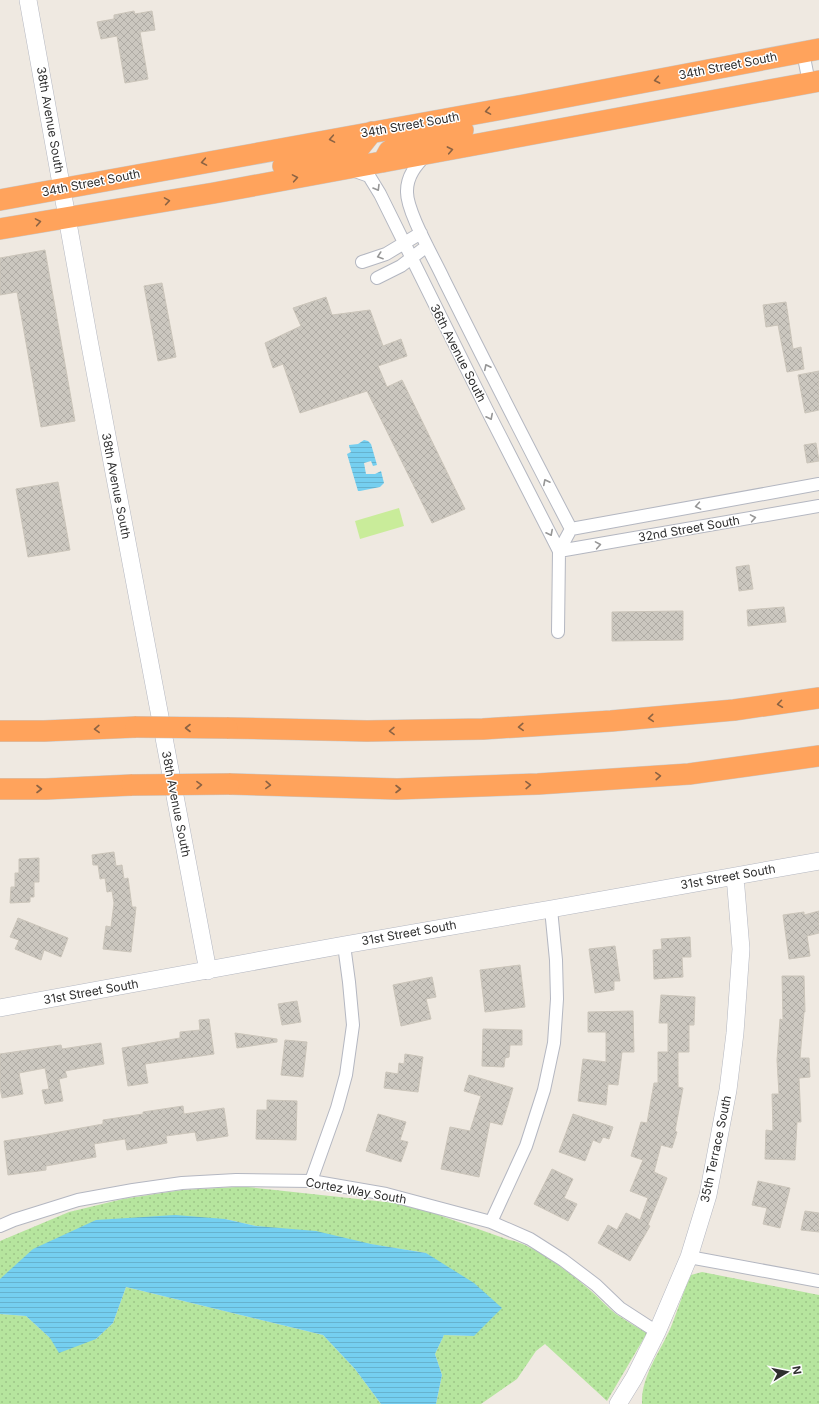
<svg xmlns="http://www.w3.org/2000/svg" width="819" height="1404" font-family="Inter,sans-serif">
  <defs>
    <pattern id="grass-dots" width="8" height="8" patternUnits="userSpaceOnUse"><rect width="8" height="8" fill="#b6e59e"/><path d="M2 2h.1M6 6h.1" fill="none" stroke="#9dc588" stroke-width="1.8" stroke-linecap="round"/></pattern>
    <pattern id="water-rules" width="6" height="5" patternUnits="userSpaceOnUse"><rect width="6" height="5" fill="#75cff0"/><path d="M0 2.5h6" fill="none" stroke="#66b2ce"/></pattern>
    <pattern id="building-cross-hatch" width="8" height="8" patternUnits="userSpaceOnUse"><rect width="8" height="8" fill="#cbc7bf"/><path d="M0 0l8 8M0 8l8-8" fill="none" stroke="#afaba4"/></pattern>
  </defs>
  <rect width="100%" height="100%" fill="#efe9e1"/>
  <path fill="url(#grass-dots)" d="M236 1187H248L395 1203 436 1214 509 1240C532 1243 573 1275 591 1291 599 1298 607 1307 616 1314 626 1321 637 1327 647 1333L607 1401 545 1344 536 1351 517 1379 481 1404H436L442 1375 435 1354 444 1335 474 1336 426 1253 256 1226 225 1219 0 1279V1241L69 1212 123 1199 182 1190Z
    M702 1272 819 1295V1404H642C641 1376 660 1352 671 1327 678 1310 683 1292 691 1275Z
    M126 1287 323 1335 355 1369 381 1404H0V1314L26 1316 50 1338 96 1339 113 1323Z"/>
  <path fill="#c9ec9a" d="M399 508 404 526 360 539 355 521Z"/>
  <path fill="url(#water-rules)" d="M364 440 368 441 371 444 377 465 373 466 371 461 364 463 366 474H375L381 471 384 483 380 487 360 491H358L347 454 351 452 349 446V445L358 444Z
    M175 1215 225 1219 256 1226 316 1231 371 1244 426 1253 474 1283 502 1308 474 1336 444 1335 435 1354 442 1375 436 1404H381L355 1369 323 1335 126 1287 113 1323 96 1339 59 1353 50 1338 26 1316 0 1314V1279L33 1249 96 1220Z"/>
  <path fill="url(#building-cross-hatch)" stroke="#cbc5ba" d="M134 11 135 14 152 11 155 30 140 32 148 79 125 83 117 36 101 39 97 22 114 19V15Z
    M45 250 75 421 41 427 17 292 0 295V258Z
    M162 283 176 357 158 361 144 286Z
    M326 297 332 315 370 310 383 346 401 339 407 356 378 366 387 387 402 380 465 509 432 523 367 391 300 413 283 364 273 368 265 343 301 326 293 308Z
    M786 302 793 349 801 347 804 369 787 372 778 325 766 327 763 305Z
    M819 371V410L805 413 798 375Z
    M816 443 819 461 807 463 804 445Z
    M58 482 70 550 28 557 16 489Z
    M749 565 753 589 739 591 736 567Z
    M784 607 786 622 748 626 747 610Z
    M683 611V640L612 641V612Z
    M114 852 116 866 122 865 124 879 128 878 132 907H136L131 952 103 949 106 926 111 927 114 903 112 891 107 892 105 878 100 879 98 865H93L92 855Z
    M39 858V882H34V897H30V902L10 903 11 887H15V873H19V859Z
    M819 911V933L807 936 810 956 789 959 783 915 804 912V915Z
    M18 918 68 938 61 957 44 950 41 960 15 949 19 940 10 937Z
    M690 937 691 957H682L683 977 654 979 653 950 662 949 661 939Z
    M615 946 620 981H614V990L595 993 589 949Z
    M520 965 525 1007 485 1012 480 970Z
    M782 976H804L805 1012H804L800 1058H809L810 1077 799 1078 801 1122H797L795 1160 765 1159 766 1130 773 1131 772 1094H779L777 1060 780 1019 783 1020Z
    M432 977 436 997 426 999 431 1019 401 1026 393 985Z
    M661 995 695 997 694 1025H689V1052H678V1087L683 1088 675 1131 677 1132 672 1148 661 1145 654 1172 667 1178 648 1225 650 1226 630 1261 598 1243 608 1225 617 1230 626 1213 640 1220 648 1198 630 1191 643 1160 631 1156 641 1122 647 1123 654 1083H658V1052H668V1023H659Z
    M297 1001 301 1022 282 1025 278 1004Z
    M633 1011 634 1052H622L618 1085 608 1084 606 1105 578 1101 583 1059 606 1062V1032H588V1012Z
    M209 1019 214 1054 145 1064 148 1083 128 1086 122 1048 180 1038V1032L200 1030 199 1020Z
    M483 1029 522 1030V1045H510L509 1057 505 1058 504 1067 482 1066Z
    M235 1033 277 1039V1042L237 1048Z
    M285 1040 307 1042 303 1077 281 1075Z
    M101 1043 104 1064 65 1071 67 1077 59 1079 63 1101 45 1104 42 1090 49 1089 45 1068 19 1073 23 1094 2 1098 0 1087V1054L61 1045 62 1049Z
    M405 1054 423 1057 418 1092 384 1088 386 1072 398 1074 399 1063 404 1064Z
    M469 1075 513 1088 502 1125 490 1122 479 1177 441 1169 450 1127 470 1131 481 1096 464 1091Z
    M267 1100 297 1101 296 1140 256 1139 257 1110H267Z
    M183 1106 184 1114 224 1108 228 1136 197 1141 195 1132 166 1136 167 1143 127 1150 125 1139 94 1144 96 1157 46 1166V1170L8 1175 4 1141 43 1135 103 1124V1120L143 1114V1112Z
    M378 1114 406 1122 400 1140 408 1142 401 1162 366 1151Z
    M573 1114 613 1127 609 1139 603 1137 600 1143 593 1140 585 1161 559 1152Z
    M552 1169 573 1179 564 1198 577 1204 568 1221 534 1204Z
    M758 1181 790 1188 780 1228 763 1224 767 1208 752 1205Z
    M805 1211 819 1213V1232L801 1230Z"/>
  <g fill="none" stroke-linecap="round" stroke-linejoin="round">
    <defs>
      <path id="street" d="M803 52 809 83
        M426 155C416 165 407 176 407 191 406 211 435 260 444 280 486 364 528 447 571 529
        M352 170 369 176 380 194 487 410 559 551
        M362 262 386 254 421 233
        M377 278 401 266 427 246
        M571 529 819 484
        M559 551 819 506
        M558 632 559 551 571 529
        M311 1181 337 1108 346 1075 353 1025 349 982 344 945
        M491 1222 526 1146 544 1090 554 1043 557 999 556 960 551 909
        M0 1226 14 1220 78 1200 133 1190 182 1183 236 1180 311 1181 386 1194 491 1222 530 1239 563 1260 596 1285 620 1308 657 1332
        M689 1257 819 1281"/>
      <path id="secondary" d="M28 0 89 340 208 971
        M0 1008 344 945 551 909 819 861
        M618 1404 634 1378 657 1332 689 1257 708 1195 728 1090 735 1033 741 949 735 876"/>
      <path id="highway" d="M383 162 389 151 400 144 463 130
        M283 166 350 152 360 147 372 132
        M0 200 524 105 819 49
        M0 229 214 193 819 81
        M227 728 367 731 483 729 611 721 734 710 819 698
        M0 731H44L136 727
        M229 784 397 789 538 784 689 774 819 756
        M0 789H46L132 785"/>
    </defs>
    <use href="#street" stroke="#b4b7c1" stroke-width="14"/>
    <use href="#secondary" stroke="#b4b7c1" stroke-width="18"/>
    <use href="#highway" stroke="#c9c9c9" stroke-width="22"/>
    <use href="#street" stroke="#fff" stroke-width="12"/>
    <use href="#secondary" stroke="#fff" stroke-width="17"/>
    <use href="#highway" stroke="#ffa35c" stroke-width="21"/>
    <defs>
      <path id="highway-bridge" d="M136 727 227 728
        M132 785 229 784"/>
    </defs>
    <use href="#highway-bridge" stroke="#c9c9c9" stroke-width="22" stroke-linecap="butt"/>
    <use href="#highway-bridge" stroke="#ffa35c" stroke-width="21"/>
  </g>
  <defs><path id="oneway-chevron" d="M-2-3.5L2.5 0L-2 3.5" fill="none" stroke-width="1.6" stroke-linecap="round" stroke-linejoin="round"/></defs>
  <g stroke="#8c6343">
    <use href="#oneway-chevron" transform="translate(657 80) rotate(169)"/>
    <use href="#oneway-chevron" transform="translate(488 111) rotate(170)"/>
    <use href="#oneway-chevron" transform="translate(332 139) rotate(170)"/>
    <use href="#oneway-chevron" transform="translate(450 150) rotate(-11)"/>
    <use href="#oneway-chevron" transform="translate(204 162) rotate(170)"/>
    <use href="#oneway-chevron" transform="translate(295 178) rotate(-10)"/>
    <use href="#oneway-chevron" transform="translate(167 201) rotate(-9)"/>
    <use href="#oneway-chevron" transform="translate(38 222) rotate(-10)"/>
    <use href="#oneway-chevron" transform="translate(780 704) rotate(172)"/>
    <use href="#oneway-chevron" transform="translate(651 718) rotate(175)"/>
    <use href="#oneway-chevron" transform="translate(521 727) rotate(177)"/>
    <use href="#oneway-chevron" transform="translate(188 728) rotate(-180)"/>
    <use href="#oneway-chevron" transform="translate(97 729) rotate(178)"/>
    <use href="#oneway-chevron" transform="translate(392 731) rotate(179)"/>
    <use href="#oneway-chevron" transform="translate(658 776) rotate(-4)"/>
    <use href="#oneway-chevron" transform="translate(199 785) rotate(-1)"/>
    <use href="#oneway-chevron" transform="translate(268 785) rotate(2)"/>
    <use href="#oneway-chevron" transform="translate(528 785) rotate(-2)"/>
    <use href="#oneway-chevron" transform="translate(39 789)"/>
    <use href="#oneway-chevron" transform="translate(398 789)"/>
  </g>
  <g stroke="#969696">
    <use href="#oneway-chevron" transform="translate(377 188) rotate(59)"/>
    <use href="#oneway-chevron" transform="translate(380 256) rotate(161)"/>
    <use href="#oneway-chevron" transform="translate(487 367) rotate(-116)"/>
    <use href="#oneway-chevron" transform="translate(490 417) rotate(63)"/>
    <use href="#oneway-chevron" transform="translate(546 482) rotate(-117)"/>
    <use href="#oneway-chevron" transform="translate(698 506) rotate(170)"/>
    <use href="#oneway-chevron" transform="translate(753 518) rotate(-10)"/>
    <use href="#oneway-chevron" transform="translate(550 533) rotate(63)"/>
    <use href="#oneway-chevron" transform="translate(598 545) rotate(-10)"/>
  </g>
  <g text-anchor="middle" stroke-width="3" stroke-linejoin="round" paint-order="stroke">
    <g font-size="12" fill="#2e2e2e" stroke="#fff">
      <text transform="translate(728 66) rotate(-11)" y="4">34th Street South</text>
      <text transform="translate(50 120) rotate(80)" y="4">38th Avenue South</text>
      <text transform="translate(410 125) rotate(-10)" y="4">34th Street South</text>
      <text transform="translate(91 183) rotate(-11)" y="4">34th Street South</text>
      <text transform="translate(458 353) rotate(63)" y="4">36th Avenue South</text>
      <text transform="translate(116 486) rotate(79)" y="4">38th Avenue South</text>
      <text transform="translate(689 529) rotate(-10)" y="4">32nd Street South</text>
      <text transform="translate(176 804) rotate(79)" y="4">38th Avenue South</text>
      <text transform="translate(728 877) rotate(-10)" y="4">31st Street South</text>
      <text transform="translate(409 933) rotate(-10)" y="4">31st Street South</text>
      <text transform="translate(91 992) rotate(-10)" y="4">31st Street South</text>
      <text transform="translate(716 1149) rotate(-78)" y="4">35th Terrace South</text>
      <text transform="translate(356 1191) rotate(10)" y="4">Cortez Way South</text>
    </g>
  </g>
  <g transform="translate(787 1372) rotate(80)" stroke="#ffffff" stroke-width="3" paint-order="stroke">
  <path d="M0-3L7 15L0 10L-7 15Z" fill="#2e2e2e"/>
  <text y="-6" font-size="11" font-weight="bold" text-anchor="middle" fill="#2e2e2e">N</text>
  </g>
</svg>
